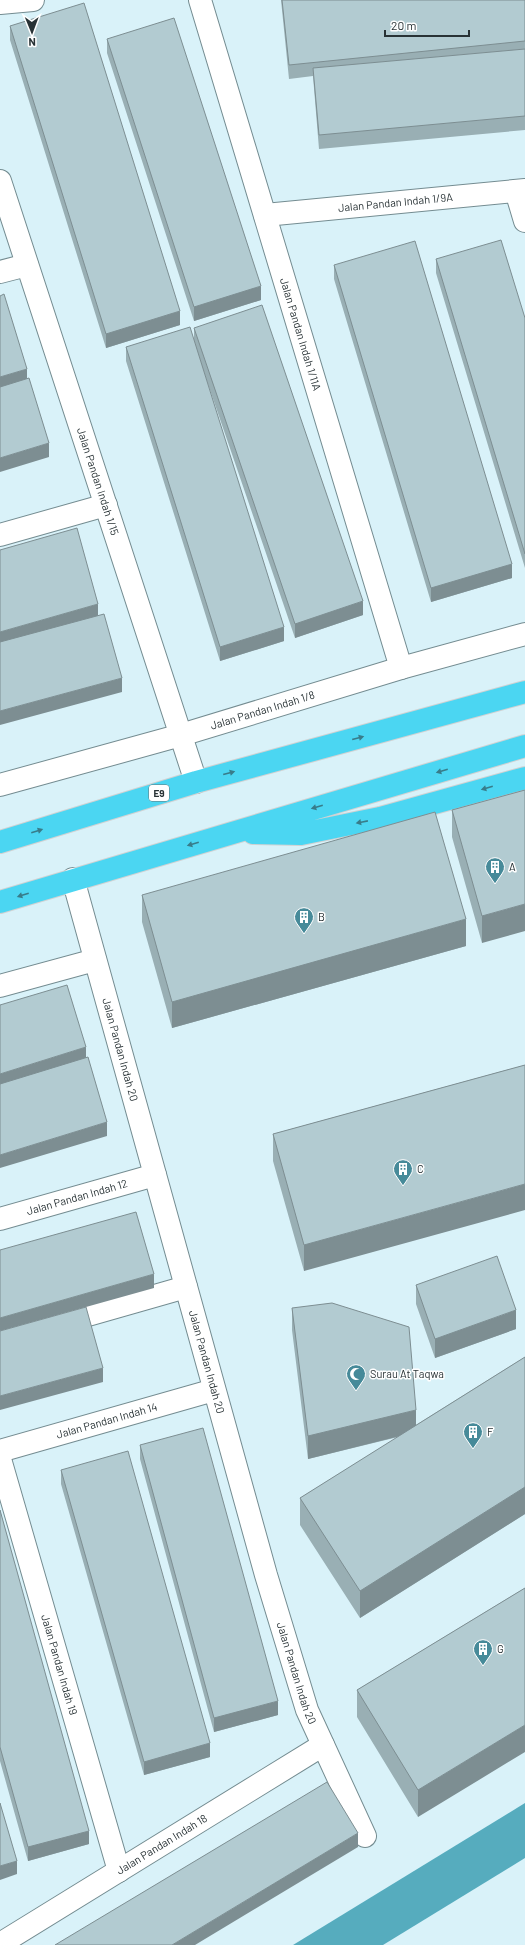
<svg xmlns="http://www.w3.org/2000/svg" width="525" height="1945" font-family="Barlow,sans-serif">
  <rect width="100%" height="100%" fill="#d9f2f9"/>
  <path fill="#56acbe" d="M525 1803V1858L383 1945H293Z"/>
  <g fill="none" stroke-linecap="round" stroke-linejoin="round">
    <defs>
      <g id="minor">
        <path id="s1" d="M200 0 401 668"/>
        <path d="M0 3 33 0"/>
        <path id="s2" d="M0 181 196 782"/>
        <path d="M516 191 525 221"/>
        <path id="s3" d="M265 215 525 190"/>
        <path d="M0 272 27 265"/>
        <path d="M0 535 106 505"/>
        <path id="s4" d="M0 785 181 735 401 668 525 634"/>
        <path id="s5" d="M73 879 266 1575 307 1710 365 1836"/>
        <path d="M0 986 95 960"/>
        <path id="s6" d="M0 1219 155 1175"/>
        <path d="M60 1323 186 1287"/>
        <path id="s7" d="M0 1451 214 1390"/>
        <path id="s8" d="M0 1459 119 1871"/>
        <path id="s9" d="M0 1944 323 1745"/>
      </g>
      <path id="highway" d="M253 833 301 834 380 818 525 778
        M0 842 196 782 525 692
        M0 902 525 746"/>
    </defs>
    <use href="#minor" stroke="#748c91" stroke-width="24"/>
    <use href="#highway" stroke="#d0d2d3" stroke-width="24"/>
    <use href="#minor" stroke="#fff" stroke-width="22"/>
    <use href="#highway" stroke="#4bd6f2" stroke-width="22"/>
  </g>
  <path fill="#99afb4" d="M281 0H525V130L319 149 313 76 289 79Z
    M10 26 180 325 106 348 10 40Z
    M107 39 261 300 194 321 107 53Z
    M436 259 525 318V568L436 273Z
    M334 265 512 578 431 602 334 279Z
    M194 328 363 615 295 638 197 352 284 641 220 661 126 361V347L194 341Z
    M525 790 482 943 452 837V810Z
    M142 895 466 946 172 1028 142 922Z
    M525 1065 304 1271 273 1161V1134Z
    M416 1285 516 1329 435 1358 416 1304Z
    M292 1308 416 1425 525 1357V1514L360 1618 300 1525V1498L398 1437 308 1459 292 1330Z
    M140 1445 278 1715 214 1732 140 1459Z
    M61 1470 210 1757 144 1775 61 1484Z
    M0 1510 89 1844 28 1861 0 1761Z
    M525 1588 418 1817 357 1717V1690Z"/>
  <path fill="#7d8e92" d="M261 286V300L194 321V307Z
    M180 311V325L106 348V334Z
    M27 369V383L0 391V377Z
    M49 443V457L0 472V458Z
    M512 564V578L431 602V588Z
    M363 601V615L295 638V624Z
    M98 604V618L0 646V632Z
    M284 627V641L220 661V647Z
    M122 678V692L0 725V711Z
    M525 904V931L482 943V916Z
    M466 919V946L172 1028V1002Z
    M86 1047V1061L0 1088V1074Z
    M107 1122V1136L0 1168V1155Z
    M525 1184V1210L304 1271V1245Z
    M154 1274V1288L0 1331V1318Z
    M516 1310V1329L435 1358V1339Z
    M103 1368V1382L0 1410V1396Z
    M416 1410V1432L308 1459V1436Z
    M525 1487V1514L360 1618V1591Z
    M278 1701V1715L214 1732V1718Z
    M525 1725V1752L418 1817V1790Z
    M210 1743V1757L144 1775V1762Z
    M89 1831V1844L28 1861V1847Z
    M358 1833V1847L195 1945H172Z
    M17 1861V1874L0 1880V1866Z"/>
  <path fill="#b2cbd1" stroke="#7d8e92" d="M282 0H525V41L289 65Z
    M84 3 180 311 106 334 10 26Z
    M174 18 261 286 194 307 107 39Z
    M525 49V116L319 135 313 68Z
    M501 240 525 318V554L436 259Z
    M415 241 512 564 431 588 334 265Z
    M4 294 27 369 0 377V296Z
    M262 305 363 601 295 624 194 328Z
    M190 327 284 627 220 647 126 347Z
    M29 378 49 443 0 458V387Z
    M77 528 98 604 0 632V550Z
    M104 614 122 678 0 711V642Z
    M525 790V904L482 916 452 810Z
    M435 812 466 919 172 1002 142 895Z
    M67 985 86 1047 0 1074V1005Z
    M88 1057 107 1122 0 1155V1084Z
    M525 1065V1184L304 1245 273 1134Z
    M136 1212 154 1274 0 1318V1250Z
    M497 1256 516 1310 435 1339 416 1285Z
    M332 1303 409 1327 416 1410 308 1436 292 1308Z
    M86 1307 103 1368 0 1396V1331Z
    M525 1357V1487L360 1591 300 1498Z
    M203 1428 278 1701 214 1718 140 1445Z
    M128 1451 210 1743 144 1762 61 1470Z
    M0 1510 89 1831 28 1847 0 1747Z
    M525 1588V1725L418 1790 357 1690Z
    M327 1782 358 1833 172 1945H55Z
    M0 1803 17 1861 0 1866Z"/>
  <defs><path id="oneway-solid" d="M-6-.8H1V-3.2L6.5 0L1 3.2V.8H-6Z"/></defs>
  <g fill="#387c8a">
    <use href="#oneway-solid" transform="translate(358 738) rotate(-15)"/>
    <use href="#oneway-solid" transform="translate(442 771) rotate(164)"/>
    <use href="#oneway-solid" transform="translate(229 773) rotate(-15)"/>
    <use href="#oneway-solid" transform="translate(487 788) rotate(164)"/>
    <use href="#oneway-solid" transform="translate(317 807) rotate(164)"/>
    <use href="#oneway-solid" transform="translate(362 822) rotate(169)"/>
    <use href="#oneway-solid" transform="translate(37 831) rotate(-17)"/>
    <use href="#oneway-solid" transform="translate(193 844) rotate(164)"/>
    <use href="#oneway-solid" transform="translate(23 895) rotate(163)"/>
  </g>
  <defs>
    <symbol id="building-pin" viewBox="-11 -11 22 30"><path d="M0 17L-7.5 6A9.5 9.5 0 1 1 7.5 6Z" fill="#468a99" stroke="#fff"/><path d="M-4-6H4V6H1V3H-1V6H-4ZM-2.5-4.3h1.7v1.8h-1.7ZM.8-4.3h1.7v1.8H.8ZM-2.5-1h1.7V.8h-1.7ZM.8-1h1.7V.8H.8Z" fill="#fff"/></symbol>
    <symbol id="mosque-pin" viewBox="-11 -11 22 30"><path d="M0 17L-7.5 6A9.5 9.5 0 1 1 7.5 6Z" fill="#468a99" stroke="#fff"/><path d="M3.5-4.9A6 6 0 1 0 3.5 4.9A5 5 0 1 1 3.5-4.9Z" fill="#fff"/></symbol>
  </defs>
  <g fill-rule="evenodd">
    <use href="#building-pin" x="484" y="856" width="22" height="30"/>
    <use href="#building-pin" x="293" y="906" width="22" height="30"/>
    <use href="#building-pin" x="392" y="1158" width="22" height="30"/>
    <use href="#mosque-pin" x="345" y="1363" width="22" height="30"/>
    <use href="#building-pin" x="462" y="1421" width="22" height="30"/>
    <use href="#building-pin" x="472" y="1638" width="22" height="30"/>
  </g>
  <g text-anchor="middle" stroke-width="3" stroke-linejoin="round" paint-order="stroke">
    <rect fill="#fff" stroke="#687072" stroke-width="1" x="149" y="785" width="20" height="16" rx="3"/>
    <g font-size="10" font-weight="bold" fill="#283235">
      <text x="159" y="797">E9</text>
    </g>
    <g font-size="11" fill="#283235" stroke="#fff">
      <text dy="4" stroke="none"><textPath href="#s3" startOffset="131">Jalan Pandan Indah 1/9A</textPath></text>
      <text dy="4" stroke="none"><textPath href="#s1" startOffset="349">Jalan Pandan Indah 1/11A</textPath></text>
      <text dy="4" stroke="none"><textPath href="#s2" startOffset="316">Jalan Pandan Indah 1/15</textPath></text>
      <text dy="4" stroke="none"><textPath href="#s4" startOffset="273">Jalan Pandan Indah 1/8</textPath></text>
      <text dy="4" stroke="none"><textPath href="#s5" startOffset="177">Jalan Pandan Indah 20</textPath></text>
      <text dy="4" stroke="none"><textPath href="#s6" startOffset="80">Jalan Pandan Indah 12</textPath></text>
      <text dy="4" stroke="none"><textPath href="#s5" startOffset="501">Jalan Pandan Indah 20</textPath></text>
      <text dy="4" stroke="none"><textPath href="#s7" startOffset="111">Jalan Pandan Indah 14</textPath></text>
      <text dy="4" stroke="none"><textPath href="#s8" startOffset="214">Jalan Pandan Indah 19</textPath></text>
      <text dy="4" stroke="none"><textPath href="#s5" startOffset="825">Jalan Pandan Indah 20</textPath></text>
      <text dy="4" stroke="none"><textPath href="#s9" startOffset="190">Jalan Pandan Indah 18</textPath></text>
    </g>
    <g font-size="11" fill="#283235" stroke="#fff" text-anchor="start">
      <text x="509" y="871">A</text>
      <text x="318" y="921">B</text>
      <text x="417" y="1173">C</text>
      <text x="370" y="1378">Surau At Taqwa</text>
      <text x="487" y="1436">F</text>
      <text x="497" y="1653">G</text>
    </g>
  </g>
  <g transform="translate(32 32) rotate(179)" stroke="#ffffff" stroke-width="3" paint-order="stroke">
  <path d="M0-3L7 15L0 10L-7 15Z" fill="#283235"/>
  <text y="-6" font-size="11" font-weight="bold" text-anchor="middle" fill="#283235">N</text>
  </g>
  <path d="M385 30v6h84v-6" fill="none" stroke="#283235" stroke-width="2"/>
  <text x="391" y="30" font-size="12" fill="#283235" stroke="#ffffff" stroke-width="3" paint-order="stroke">20 m</text>
</svg>
